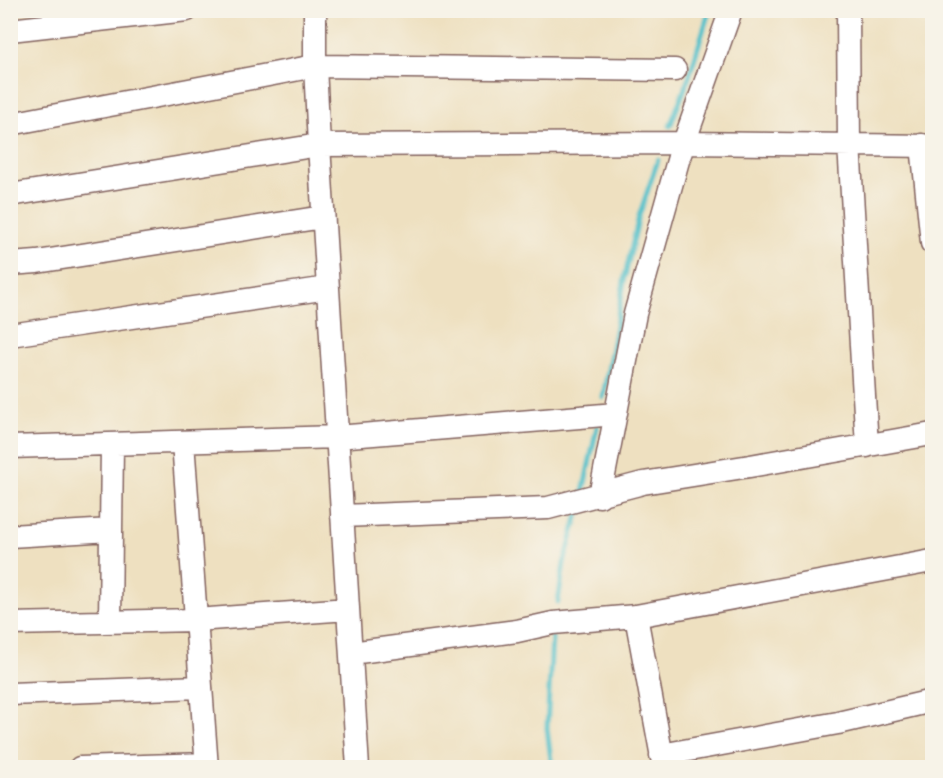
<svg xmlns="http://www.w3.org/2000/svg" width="943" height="778" font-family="'Indie Flower',sans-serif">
  <rect width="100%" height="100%" fill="#f7f3e8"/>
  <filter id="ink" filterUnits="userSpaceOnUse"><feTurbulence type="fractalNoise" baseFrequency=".0167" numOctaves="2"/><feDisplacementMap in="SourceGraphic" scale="12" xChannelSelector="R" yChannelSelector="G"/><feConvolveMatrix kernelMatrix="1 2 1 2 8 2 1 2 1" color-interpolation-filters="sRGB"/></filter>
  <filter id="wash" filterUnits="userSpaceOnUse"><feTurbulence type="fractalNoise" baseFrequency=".008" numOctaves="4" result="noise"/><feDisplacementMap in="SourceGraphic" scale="24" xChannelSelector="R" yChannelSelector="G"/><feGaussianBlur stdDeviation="1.35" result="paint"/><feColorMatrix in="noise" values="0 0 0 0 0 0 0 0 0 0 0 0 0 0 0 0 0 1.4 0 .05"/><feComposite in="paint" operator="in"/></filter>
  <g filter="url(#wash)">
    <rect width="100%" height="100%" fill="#eee0c0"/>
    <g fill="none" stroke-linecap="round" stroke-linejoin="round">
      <path stroke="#52c0c9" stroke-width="5" d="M670 126 688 80 708 15
        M603 397 625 276 639 216 658 160
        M583 492 597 427
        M558 602 564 563 581 504
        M552 768 547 728 552 638"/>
    </g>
  </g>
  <g filter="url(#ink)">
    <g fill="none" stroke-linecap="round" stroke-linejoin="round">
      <defs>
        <path id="minor" d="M315 10V66L319 145 358 768
          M848 10 849 144 867 446
          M10 30 187 10
          M10 124 315 66 675 70
          M922 145 932 243
          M10 195 319 145 684 143 932 146
          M10 264 37 262 323 217
          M10 335 328 288
          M183 442 207 768
          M10 447 337 437 616 414
          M600 496 635 314 679 157 731 10
          M342 516 548 508 643 483 750 466 932 434
          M10 536 111 530
          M636 616 664 768
          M110 622 112 444
          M10 624 196 620 348 609
          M351 653 517 631 553 623 636 616 932 561
          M10 694 201 687
          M661 755 838 723 932 701
          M80 768 207 764"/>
      </defs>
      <use href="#minor" stroke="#83635f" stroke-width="25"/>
      <use href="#minor" stroke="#fff" stroke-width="22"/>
    </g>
  </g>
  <rect width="943" height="778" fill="none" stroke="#f7f3e8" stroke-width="36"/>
</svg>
